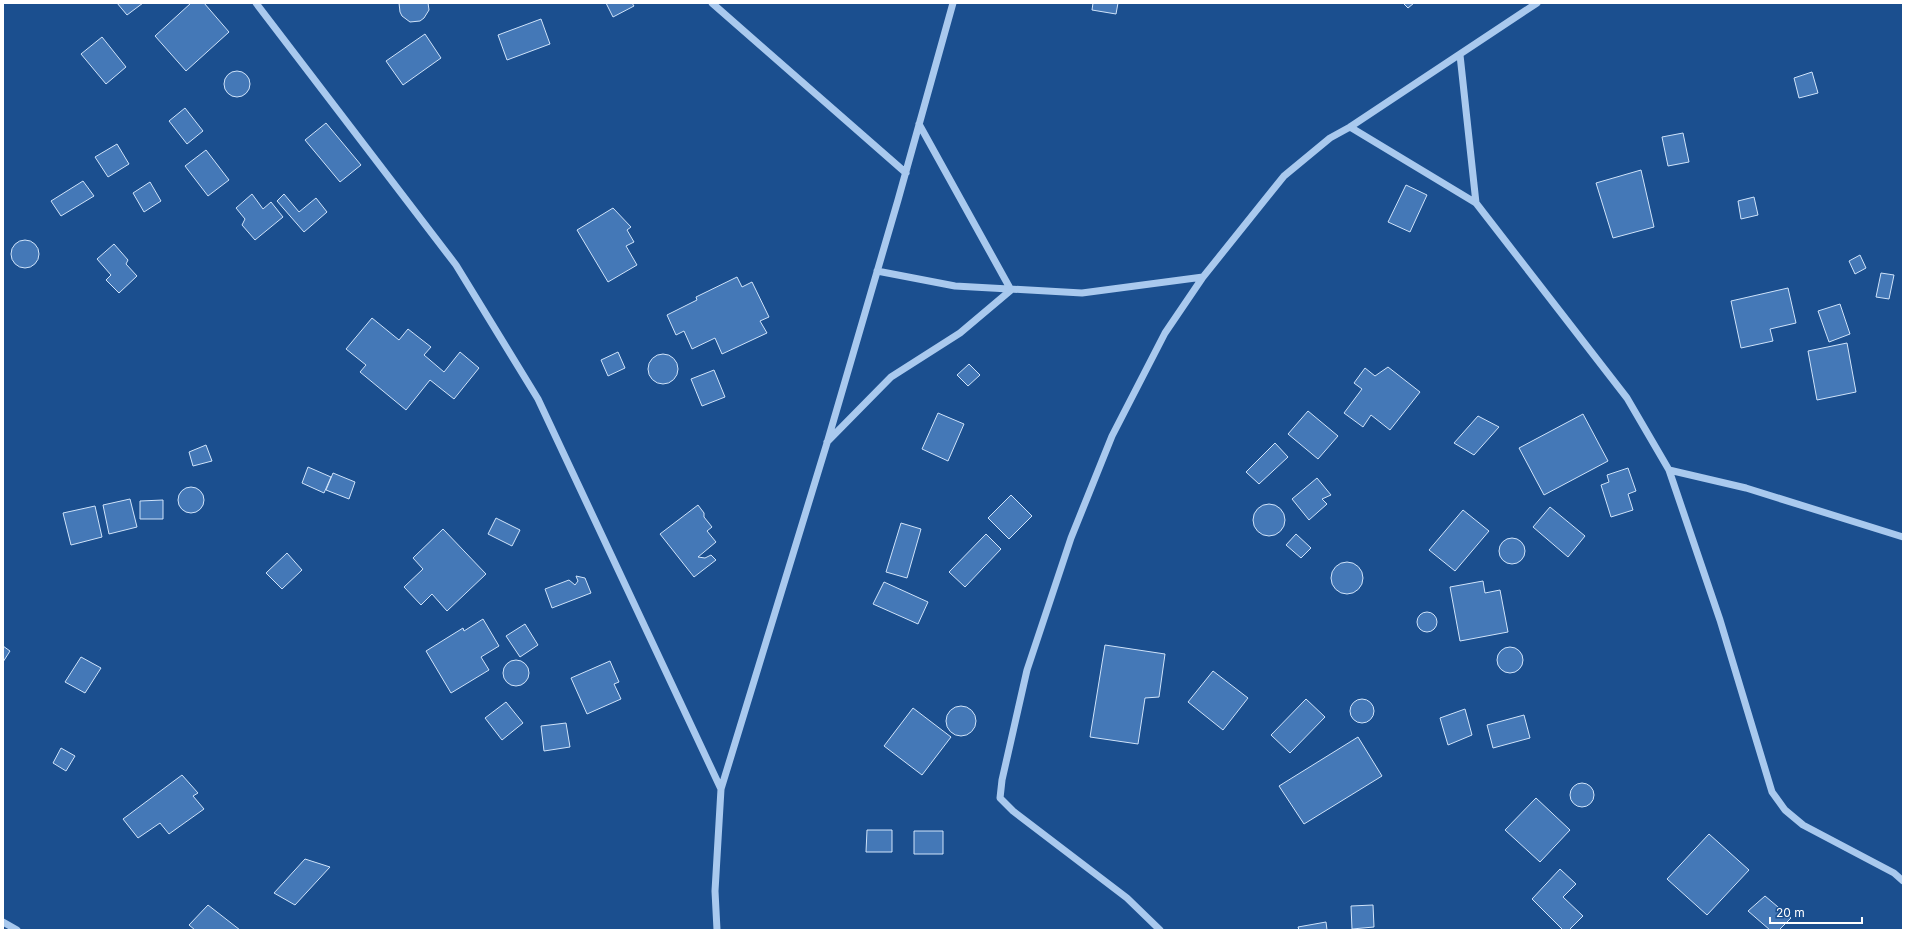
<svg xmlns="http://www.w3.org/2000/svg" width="1906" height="933" font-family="Inter,sans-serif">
  <rect width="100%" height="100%" fill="#1b4f8f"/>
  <path fill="#4478b7" stroke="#cfe3fa" d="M117 3H143L127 15Z
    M191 3H204L229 32 186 71 155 36Z
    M399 3H428L429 10 424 18 420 21 410 22 402 16 400 12Z
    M606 3H632L634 6 613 17Z
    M1093 3H1118L1116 14 1092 10Z
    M1403 3H1414L1408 8Z
    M541 19 550 44 507 60 498 35Z
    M425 34 441 58 403 85 386 61Z
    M102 37 126 67 106 84 81 54Z
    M224 84a13 13 0 1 1 26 0a13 13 0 1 1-26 0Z
    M1812 72 1818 93 1799 98 1794 78Z
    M185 108 203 131 187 144 169 121Z
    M326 123 361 165 340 182 305 140Z
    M1683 133 1689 162 1668 166 1662 137Z
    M117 144 129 164 108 177 95 157Z
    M206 150 229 180 208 196 185 166Z
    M1641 170 1654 227 1613 238 1596 183Z
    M83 181 94 196 61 216 51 201Z
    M150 182 161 201 144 212 133 193Z
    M1406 185 1427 195 1410 232 1388 222Z
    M252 194 263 209 271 202 283 217 255 240 242 225 245 219 236 208Z
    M284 194 299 212 316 198 327 212 304 232 277 201Z
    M1754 197 1758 215 1741 219 1738 201Z
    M613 208 631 227 627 230 634 242 626 246 637 265 608 282 577 230Z
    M11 254a14 14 0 1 1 28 0a14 14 0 1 1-28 0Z
    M114 244 128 260 126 264 137 276 119 293 106 280 111 275 97 259Z
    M1860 255 1866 268 1855 274 1849 261Z
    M1881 273 1894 275 1889 299 1876 297Z
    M737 277 742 287 752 282 769 317 760 321 767 333 722 354 715 338 692 349 684 331 676 335 667 315 697 300 696 297Z
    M1788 288 1796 323 1770 329 1773 341 1741 348 1731 301Z
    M1840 304 1850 334 1829 342 1818 311Z
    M372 318 399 340 408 329 431 347 424 355 444 372 460 352 479 368 454 399 430 380 406 410 360 372 366 365 346 349Z
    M1847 343 1856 392 1817 400 1808 351Z
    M618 352 625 368 608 376 601 360Z
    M648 369a15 15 0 1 1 30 0a15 15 0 1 1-30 0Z
    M969 364 980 375 968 386 957 375Z
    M1388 367 1420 392 1390 430 1371 415 1363 427 1344 413 1362 389 1354 383 1365 368 1375 376Z
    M714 370 725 397 702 406 691 379Z
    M1308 411 1338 436 1318 459 1288 434Z
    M938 413 964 424 948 461 922 449Z
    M1583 414 1608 461 1544 495 1519 448Z
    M1478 416 1499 427 1474 455 1454 443Z
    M1275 443 1288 457 1259 484 1246 472Z
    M206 445 212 461 193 466 189 452Z
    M308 467 331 477 324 493 302 483Z
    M1628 468 1636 491 1628 494 1633 510 1611 517 1601 485 1609 482 1607 475Z
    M333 473 355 482 349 499 326 490Z
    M1317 478 1331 495 1322 499 1327 504 1309 520 1292 499Z
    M178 500a13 13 0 1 1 26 0a13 13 0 1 1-26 0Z
    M1011 495 1032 516 1009 539 988 518Z
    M130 499 137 527 109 534 103 505Z
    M163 500V519H140V501Z
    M1253 520a16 16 0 1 1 32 0a16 16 0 1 1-32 0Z
    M698 505 704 513V517L712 527 707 531 716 542 698 557 705 558 711 555 716 560 694 577 660 534Z
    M95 506 102 537 71 545 63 513Z
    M1550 507 1585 536 1568 557 1533 527Z
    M1463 510 1489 531 1455 571 1429 550Z
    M496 518 520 530 512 546 488 534Z
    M901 523 921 529 907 578 886 572Z
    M443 529 486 574 447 611 432 594 421 605 404 587 423 569 413 558Z
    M986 534 1001 549 965 587 949 572Z
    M1296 534 1311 548 1301 558 1286 545Z
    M1499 551a13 13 0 1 1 26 0a13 13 0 1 1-26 0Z
    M287 553 302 570 282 589 266 573Z
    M1331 578a16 16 0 1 1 32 0a16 16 0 1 1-32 0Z
    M576 576 585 578 591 593 552 608 545 589 569 580 575 585 578 581Z
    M1483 581 1485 593 1500 590 1508 632 1460 641 1450 587Z
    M884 582 928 602 918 624 873 604Z
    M1417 622a10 10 0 1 1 20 0a10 10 0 1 1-20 0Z
    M483 619 499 646 481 657 489 670 451 693 426 651 463 628 464 631Z
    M525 624 538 645 520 657 506 636Z
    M1105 645 1165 654 1159 697 1145 698 1138 744 1090 737Z
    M3 646 10 651 3 662Z
    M1497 660a13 13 0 1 1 26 0a13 13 0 1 1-26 0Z
    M81 657 101 668 85 693 65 682Z
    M503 673a13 13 0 1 1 26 0a13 13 0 1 1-26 0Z
    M610 661 619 682 614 684 621 699 587 714 571 678Z
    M1213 671 1248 698 1223 730 1188 702Z
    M1306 699 1325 717 1290 753 1271 735Z
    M1350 711a12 12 0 1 1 24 0a12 12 0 1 1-24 0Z
    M506 702 523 723 502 740 485 718Z
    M946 721a15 15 0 1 1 30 0a15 15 0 1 1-30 0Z
    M913 708 951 737 922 775 884 746Z
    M1465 709 1472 735 1448 745 1440 718Z
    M1524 715 1530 738 1493 748 1487 725Z
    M566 723 570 747 544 751 541 726Z
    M1358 737 1382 776 1304 824 1279 786Z
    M61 748 75 756 66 771 53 763Z
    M182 775 198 793 193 796 204 809 169 834 160 823 138 838 123 819Z
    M1570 795a12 12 0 1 1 24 0a12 12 0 1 1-24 0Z
    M1536 798 1570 830 1540 862 1505 830Z
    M867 830H892V852H866Z
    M914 831H943V854H914Z
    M1709 834 1749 870 1707 915 1667 879Z
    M305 859 330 867 295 905 274 893Z
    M1560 869 1576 884 1563 897 1583 916 1569 930H1563L1532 899Z
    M1765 896 1791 918 1779 930H1770L1748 911Z
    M208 905 240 930H195L189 925Z
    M1373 905 1374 927 1352 929 1351 906Z
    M1326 922 1327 930H1299L1298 927Z"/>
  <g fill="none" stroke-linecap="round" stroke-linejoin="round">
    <path stroke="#a9c9ee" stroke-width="7" d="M256 3 456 265 538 399 721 789
      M712 3 906 173
      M1460 55 1476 203
      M919 124 1011 290
      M1350 127 1476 203 1627 398 1669 470 1720 620 1772 792 1785 810 1803 825 1894 873 1903 881
      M877 271 955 286 1082 293 1203 277 1284 176 1330 138 1350 127 1537 3
      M827 442 891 377 960 333 1011 290
      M1669 470 1746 488 1903 537
      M3 922 17 930
      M717 930 715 891 721 789 827 443 898 200 953 3
      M1160 930 1127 898 1013 811 1000 798 1002 780 1027 670 1071 538 1112 436 1165 333 1203 277"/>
  </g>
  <rect width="1906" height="933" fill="none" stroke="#ffffff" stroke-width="8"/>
  <path d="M1770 917v6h92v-6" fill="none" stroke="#ffffff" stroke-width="2"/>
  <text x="1776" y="917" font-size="12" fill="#ffffff" stroke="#1b4f8f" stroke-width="3" paint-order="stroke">20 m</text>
</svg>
